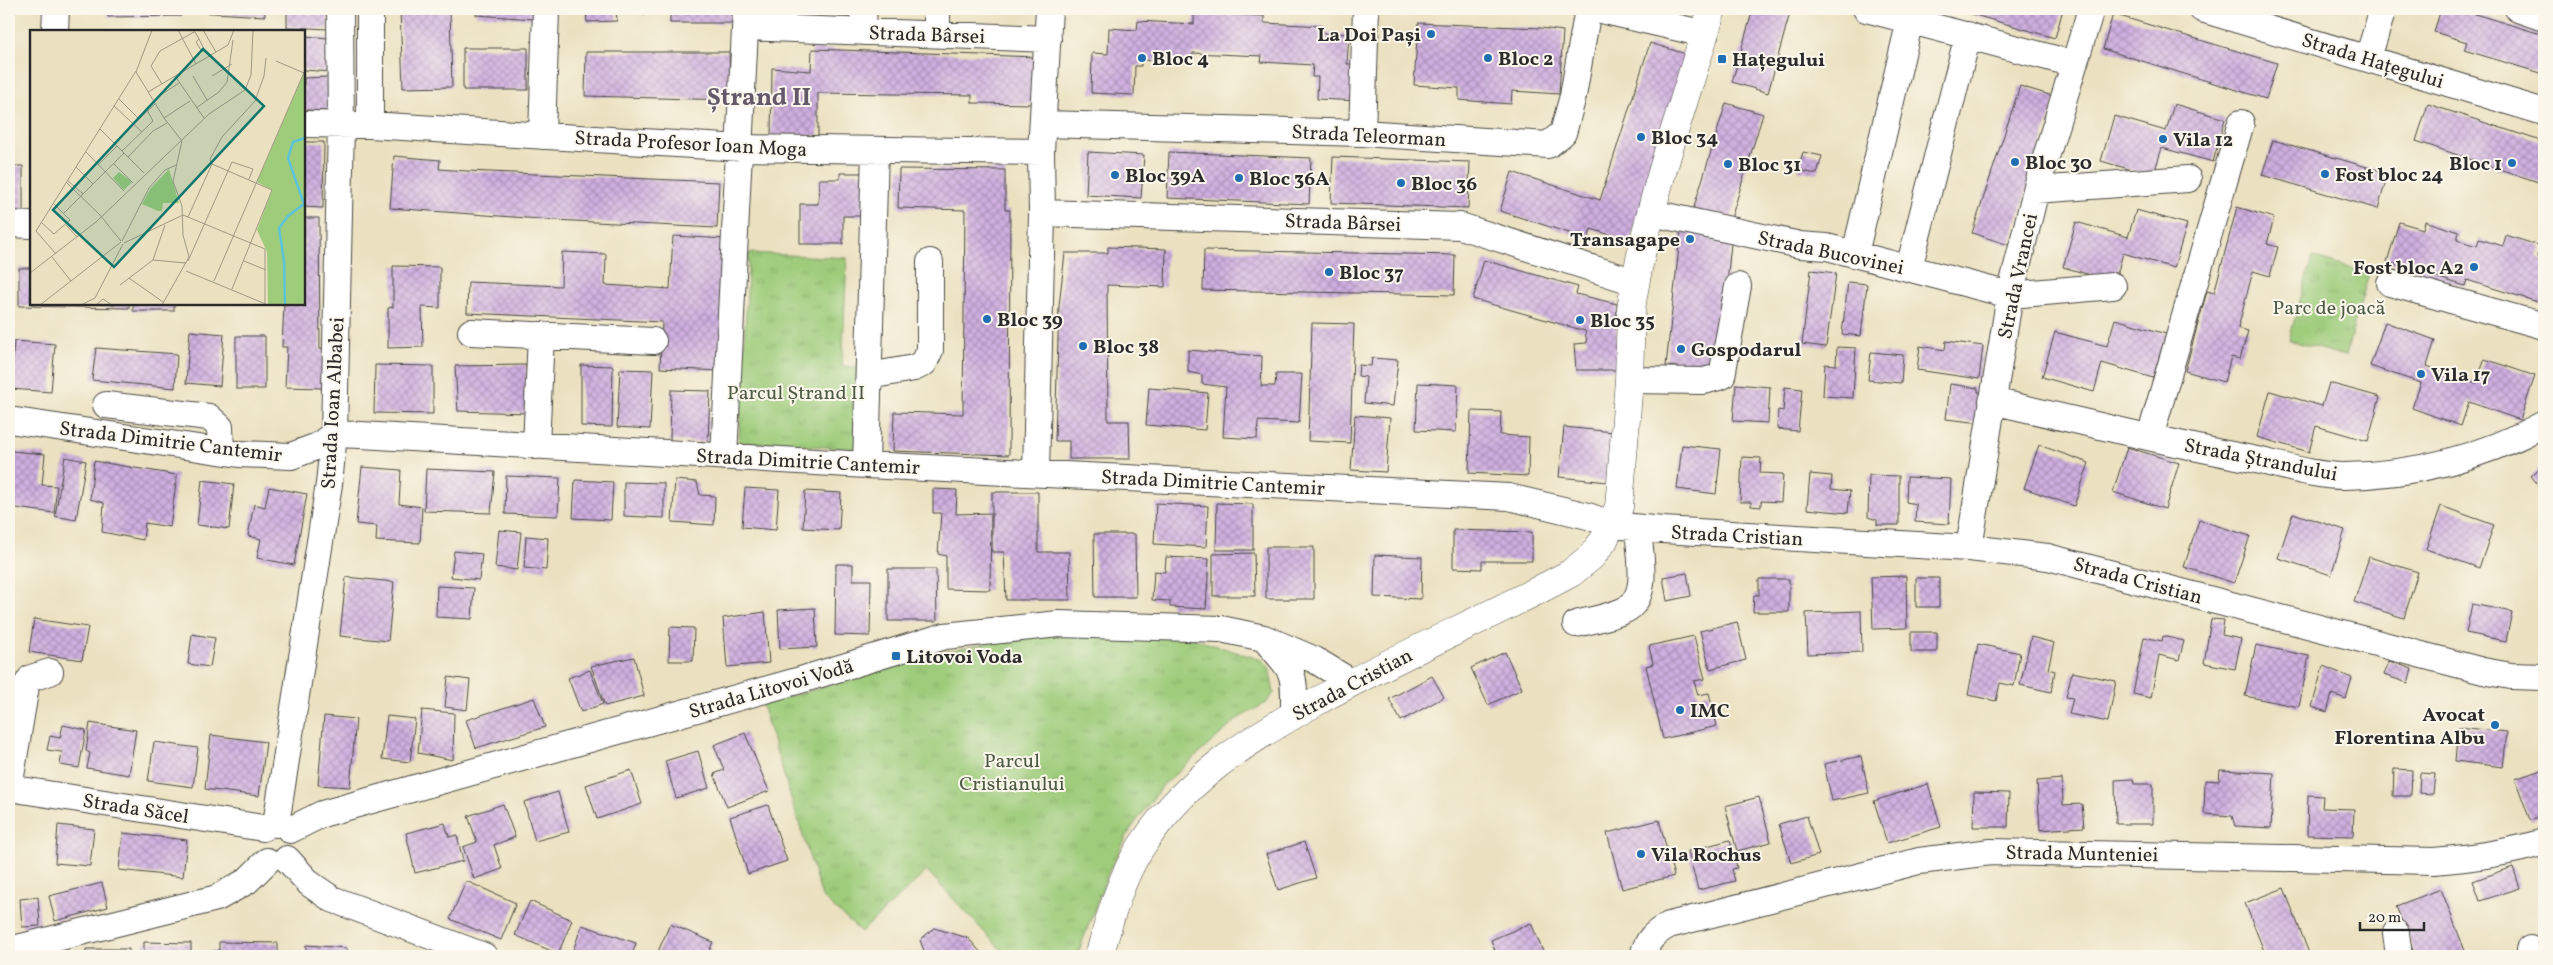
<svg xmlns="http://www.w3.org/2000/svg" width="2553" height="965" font-family="Vollkorn,serif">
  <defs>
    <pattern id="grass-tufts" width="24" height="20" patternUnits="userSpaceOnUse" patternTransform="scale(1.25)"><rect width="24" height="20" fill="#9ecc7a"/><path d="M3 7l-1-3M5 7V3M7 7l1-3M15 17l-1-3M17 17v-4M19 17l1-3" fill="none" stroke="#88af6a"/></pattern>
    <pattern id="building-cross-hatch" width="8" height="8" patternUnits="userSpaceOnUse" patternTransform="scale(1.25)"><rect width="8" height="8" fill="#cfafe0"/><path d="M0 0l8 8M0 8l8-8" fill="none" stroke="#a88fb6"/></pattern>
  </defs>
  <rect width="100%" height="100%" fill="#fbf7ec"/>
  <filter id="ink" filterUnits="userSpaceOnUse"><feTurbulence type="fractalNoise" baseFrequency=".02" numOctaves="2"/><feDisplacementMap in="SourceGraphic" scale="10" xChannelSelector="R" yChannelSelector="G"/><feConvolveMatrix kernelMatrix="1 2 1 2 8 2 1 2 1" color-interpolation-filters="sRGB"/></filter>
  <filter id="wash" filterUnits="userSpaceOnUse"><feTurbulence type="fractalNoise" baseFrequency=".0096" numOctaves="4" result="noise"/><feDisplacementMap in="SourceGraphic" scale="20" xChannelSelector="R" yChannelSelector="G"/><feGaussianBlur stdDeviation="1.12" result="paint"/><feColorMatrix in="noise" values="0 0 0 0 0 0 0 0 0 0 0 0 0 0 0 0 0 1.4 0 .05"/><feComposite in="paint" operator="in"/></filter>
  <g filter="url(#wash)">
    <rect width="100%" height="100%" fill="#ebe1c0"/>
    <path fill="url(#grass-tufts)" stroke="#647c52" d="M749 253 847 258 842 366 863 368 859 449 739 442Z
      M2312 257 2369 274 2345 356 2289 340Z
      M1050 634 1188 637 1262 660 1269 667 1274 693 1266 703 1239 718 1162 786 1130 830 1108 873 1077 956H1007L927 871 861 932 822 897 762 705 940 653 991 642Z"/>
    <g id="blocks">
      <path fill="url(#building-cross-hatch)" d="M107 9H265V16L181 11V16L108 17Z
        M287 9H328V29L287 27Z
        M400 9H450L452 87 403 88Z
        M477 9H534V19L476 15Z
        M586 9H616L617 21 587 22Z
        M636 9H651V14H635Z
        M670 9H735V23H670Z
        M1753 9H1791L1768 93 1732 82Z
        M1954 9H2063L2055 38Z
        M2441 9H2477L2475 14 2544 35V74L2464 50 2467 42 2434 32Z
        M1194 13 1264 16V23L1323 26V33L1349 34 1347 64H1361L1359 101 1317 99 1318 77H1312L1313 65 1261 62 1262 56 1193 53 1192 63 1141 60V66H1135L1134 95 1091 93 1092 53 1108 54 1109 28 1137 30 1138 21 1194 24Z
        M2113 14 2277 63 2266 99 2103 49Z
        M1418 23 1541 28 1563 31 1559 94 1512 91 1511 104 1459 100V88L1414 85Z
        M304 36 329 38 330 72 304 70Z
        M1650 43 1689 55 1630 241 1591 229 1588 239 1500 211 1512 172 1600 200Z
        M463 48H528V90H463Z
        M812 49 1037 57 1036 104 972 103V95L818 93V136H771L772 68 811 71Z
        M586 52H729L731 100 585 96Z
        M328 77 331 111 304 110V78Z
        M2020 86 2056 97 2009 245 1972 233Z
        M1726 103 1763 114 1730 222 1693 210Z
        M2174 104 2225 119 2213 162 2162 148 2153 176 2101 161 2114 116 2166 131Z
        M2428 104 2544 142V184L2416 141Z
        M2273 140 2388 173 2378 209 2262 175Z
        M304 142H324L323 208 304 207Z
        M1088 152 1144 155 1141 198 1086 195Z
        M1169 152 1311 158 1309 204 1167 198Z
        M1803 152 1822 156 1817 174 1798 170Z
        M394 156 440 160 439 169 467 171 719 182 717 228 554 220 390 208Z
        M1333 157 1470 162 1468 208 1331 203Z
        M9 166H23V214H9Z
        M899 169 1005 170V210H1010L1009 455 893 451 894 412 963 414 965 210 898 208Z
        M840 173H870V216H843V244H800V204H818L819 179H840Z
        M2237 207 2274 218 2267 244 2278 247 2270 276 2253 271 2238 328 2248 331 2240 359 2231 357 2224 382 2185 371 2207 291 2214 293Z
        M2136 210 2187 224 2174 268 2123 253 2115 282 2063 267 2076 222 2128 237Z
        M304 218H319L320 349 324 350 322 388 285 387 287 347H282L284 304H304Z
        M2425 221 2459 232 2457 240 2477 246 2479 239 2503 246 2506 235 2540 246 2537 257 2544 259V304L2467 280 2465 286 2387 262 2399 222 2423 229Z
        M1681 228 1732 234 1718 371 1666 366Z
        M673 236 727 239 720 371 660 368 662 322 467 313 468 282 561 286 562 252 606 254 605 285 670 289Z
        M1108 247 1166 249 1165 287 1107 285 1108 421H1129L1130 459H1069V441H1055L1059 306 1065 253H1108Z
        M1204 250 1455 255 1454 295 1203 290Z
        M1484 260 1578 287 1576 294 1617 304 1616 370H1576L1574 344 1587 343 1585 331 1473 299Z
        M393 266 440 267V308L422 307 423 347 388 348V308L393 307Z
        M19 268H31V304H129V308L19 306Z
        M1811 270 1836 273 1826 347 1802 344Z
        M1848 282 1867 284 1861 336 1842 334Z
        M133 304H174V311H133Z
        M2115 319 2166 334 2153 378 2102 363 2094 392 2042 377 2055 332 2107 346Z
        M2385 322 2435 340 2427 366 2476 383 2485 359 2535 376 2520 420 2469 402 2461 426 2412 408 2421 383 2370 366Z
        M1312 323 1354 324 1350 443 1308 441Z
        M190 331 224 334 220 386 186 383Z
        M236 336H265V389H236Z
        M14 341 55 344 51 392 11 389Z
        M1946 341 1983 346 1979 379 1917 370 1920 346 1945 350Z
        M1837 347 1856 348 1853 398 1823 396 1825 364 1836 365Z
        M96 348 177 354 175 388 92 380Z
        M1188 350 1262 356 1261 386H1275L1276 374H1302L1299 423 1258 421 1257 439 1223 437 1226 387 1202 384V375L1188 372Z
        M1871 352 1903 355 1901 383 1868 380Z
        M1372 358 1398 360 1393 406 1364 403 1366 377 1358 376 1359 365 1371 366Z
        M375 365 433 366V414L374 413Z
        M526 365 528 413 458 411 455 366Z
        M581 365 613 366 612 427 581 426Z
        M620 369 653 370 650 429 617 427Z
        M1418 383 1458 385 1456 432 1416 430Z
        M2329 383 2380 397 2368 441 2316 426 2309 452 2257 437 2270 391 2322 406Z
        M1736 384 1770 387 1768 423 1733 421Z
        M1950 384 1978 388V392L1985 393 1981 423 1946 419Z
        M1785 387 1802 389 1798 431 1777 429 1778 410 1783 411Z
        M1149 388 1208 393 1205 430 1146 425Z
        M671 390 710 391 708 442 670 441Z
        M1471 411 1501 412 1500 435 1529 437 1528 476 1469 473Z
        M1355 415 1390 418 1386 472 1351 470Z
        M1564 427 1613 432 1608 482 1559 477Z
        M1682 445 1721 449 1716 494 1677 489Z
        M2039 445 2089 463 2074 506 2024 488Z
        M2127 447 2179 463 2165 509 2113 492Z
        M11 451 45 454 42 485 57 486 54 513 9 507Z
        M65 457 86 461 76 520 55 516Z
        M1742 457 1761 458 1760 473 1783 474 1781 502 1761 501V507L1751 506V502H1740Z
        M94 461 177 475 170 527 145 523 143 540 102 532 104 503 90 499Z
        M2544 464V492L2531 476Z
        M362 467 401 470 399 504 422 507 420 543 376 541 377 526 356 524Z
        M426 469 495 472 491 513 424 511Z
        M1810 474 1832 476 1831 489 1850 491 1848 513 1807 509Z
        M1869 475 1899 476V525H1877V520L1868 517Z
        M506 476 560 478 558 516 505 514Z
        M1907 477 1951 479 1949 524 1915 522 1916 504 1906 502Z
        M202 480 234 484 229 529 197 525Z
        M575 480 613 482 611 520 573 518Z
        M675 480 697 482 700 495 715 496 714 525 672 522Z
        M624 482 664 483V518L624 516Z
        M269 487 307 494 294 565 257 558 261 539 248 536 254 504 265 507Z
        M745 488 779 490 776 530 742 527Z
        M933 489 957 490 956 514 991 513 990 590 946 589V556L938 554 941 513H933Z
        M805 491 841 493 839 530 803 528Z
        M992 492H1038V552H1069L1070 600H1006L1004 552H992Z
        M1156 503 1208 506 1206 547 1154 544Z
        M1217 503 1253 504V550H1216Z
        M2441 506 2494 525 2479 568 2426 549Z
        M2293 513 2345 530 2331 575 2278 558Z
        M2199 520 2250 536 2234 583 2184 567Z
        M499 530 521 532 517 570 495 567Z
        M1453 530 1532 532V561H1482V569L1453 568Z
        M1094 534H1135L1136 597H1095Z
        M526 536 548 538 546 570 524 568Z
        M1266 547H1314V599H1266Z
        M454 551 482 554 479 580 451 577Z
        M1254 553 1255 596H1213V554Z
        M1375 555 1422 557 1421 599 1374 597Z
        M1166 557 1209 559 1206 609 1170 607V601L1152 600 1154 571 1165 572Z
        M2369 557 2418 572 2404 618 2354 602Z
        M836 564H853V580H871L870 636 835 635Z
        M888 569H936L937 621H888Z
        M1687 573 1691 596 1667 601 1663 577Z
        M1906 576 1907 628 1873 629 1871 577Z
        M346 577 394 582 388 641 340 636Z
        M1916 578H1939V607H1916Z
        M1759 579H1789V612H1753L1754 595H1759Z
        M437 586 474 588 472 619 436 617Z
        M2472 604 2512 612 2506 641 2466 633Z
        M815 608 817 647 780 649 778 610Z
        M1861 611 1862 652 1808 654 1806 613Z
        M765 612 769 663 727 667 723 618Z
        M34 619 88 627 82 660 29 652Z
        M2211 619 2224 620 2222 635 2241 639 2235 669 2204 663Z
        M1737 622 1746 660 1710 669 1700 631Z
        M670 627 694 628 693 661H669Z
        M1911 632H1937V652H1911Z
        M192 634 215 638 210 667 188 664Z
        M1694 636 1705 679 1694 681 1698 695 1709 693 1717 726 1663 739 1646 666 1653 664 1649 646Z
        M2163 636 2184 641 2179 660 2159 655 2151 698 2133 694 2144 637 2162 641Z
        M2031 637 2054 643 2048 669 2055 671 2051 692 2020 685Z
        M1978 644 2020 653 2014 686 2000 683 1996 701 1968 695Z
        M2256 645 2309 656 2299 707 2245 696Z
        M1505 652 1522 689 1488 705 1471 668Z
        M634 657 644 696 605 706 591 666Z
        M2389 661 2412 669 2408 683 2384 675Z
        M2323 666 2352 678 2346 699 2332 694 2327 712 2312 707Z
        M590 670 603 704 581 712 568 678Z
        M2072 672 2116 681 2108 722 2069 714 2073 698 2066 697Z
        M1432 676 1444 697 1401 721 1389 699Z
        M448 677 470 680 467 710 445 707Z
        M534 698 545 727 476 748 466 720Z
        M422 710 454 713 453 760 418 753Z
        M324 716 356 719 350 787 318 785Z
        M387 716 415 719 410 762 382 759Z
        M90 723 136 730 129 775 87 768 90 753 86 751Z
        M63 725 86 730 79 768 60 765 62 752 47 750 50 736 60 738Z
        M2458 727 2507 732 2503 767 2455 761Z
        M745 733 769 791 727 807 714 774 724 770 714 745Z
        M211 735 266 742 259 796 205 789Z
        M154 742 198 748 193 787 148 781Z
        M698 751 709 788 676 798 665 761Z
        M1861 756 1869 793 1832 801 1824 764Z
        M2394 769 2412 770 2411 796H2393Z
        M2544 769V815L2530 820 2515 779Z
        M631 770 642 804 597 819 586 785Z
        M2220 770 2274 773 2271 828 2235 826 2232 816 2204 814 2205 780 2219 781Z
        M2420 773 2435 774 2433 794 2419 793Z
        M2062 779 2063 805 2082 804 2084 827 2040 830 2037 781Z
        M2133 779 2134 784H2153V824H2116L2115 780Z
        M1928 784 1941 827 1887 843 1874 801Z
        M558 792 569 832 535 841 524 802Z
        M1974 792 2009 793 2008 827H1973Z
        M2308 795 2323 796 2322 808 2354 809 2353 836 2307 835Z
        M1759 797 1771 842 1737 851 1725 806Z
        M503 804 515 837 494 845 502 869 474 879 463 847 477 842 468 816Z
        M768 805 787 861 748 874 730 817Z
        M1807 816 1819 855 1791 863 1779 824Z
        M1659 820 1674 876 1622 889 1607 833Z
        M445 823 449 837 457 835 463 861 415 873 406 833Z
        M58 825 94 829 90 866 55 863Z
        M123 833 187 840 183 877 119 870Z
        M1730 840 1737 868 1732 869 1735 881 1698 890 1688 851Z
        M1304 842 1316 878 1278 890 1266 854Z
        M2513 867 2520 888 2480 901 2473 881Z
        M466 881 516 903 501 940 450 919Z
        M102 883 108 907 55 921 49 896Z
        M2284 888 2310 956H2266L2245 903Z
        M2441 889 2467 956H2415L2396 906Z
        M38 897 40 926 22 927 20 899Z
        M530 901 572 920 558 954 515 935Z
        M1531 923 1545 956H1497L1491 940Z
        M670 924 713 942 707 956H656Z
        M582 925 636 943 632 956H571Z
        M934 928 968 938 984 956H926L920 940Z
        M144 942 191 943V956H144Z
        M219 942 278 943V956H211L212 951H219Z
        M306 945 347 948V956H306Z
        M86 949H129V956H86Z"/>
    </g>
  </g>
  <g filter="url(#ink)">
    <use href="#blocks" fill-opacity="0" stroke="#484641" stroke-width="1"/>
    <g fill="none" stroke-linecap="round" stroke-linejoin="round">
      <defs>
        <path id="minor" d="M370 9V125
          M863 9 864 32
          M937 9V34
          M1597 9 1705 34
          M1866 9 2074 64
          M2202 9 2544 112
          M2518 9 2544 18
          M746 27 1048 39
          M55 31 56 9
          M2368 58 2383 9
          M304 124 370 125 741 148 1041 152
          M1044 124 1362 133 1548 145 1563 133 1573 96 1588 9
          M1362 133 1366 9
          M542 136 546 9
          M2036 190 2188 179
          M1042 213 1460 226 1635 282
          M1652 213 1800 245 1827 247 2010 295 2113 286
          M9 224 31 225
          M1855 254 1910 20
          M1909 268 1968 35
          M2390 283 2544 326
          M471 332 653 341
          M869 376 914 368 924 363 930 350V262
          M1629 380 1704 381 1722 376 1738 286
          M1992 401C2077 420 2162 442 2247 458 2279 464 2312 476 2344 476 2415 475 2482 457 2544 424
          M106 405 209 417 220 427 221 451
          M9 420 239 454 291 456 318 446 334 434 361 435 866 465 1509 497 1588 516 1612 525 1663 530 1969 548 2048 557 2483 671 2511 676 2544 677
          M2150 437 2241 123
          M536 446 541 335
          M724 457 746 9
          M866 465 875 150
          M1036 473 1042 213 1041 152 1049 9
          M1969 548 2010 295 2036 190 2091 9
          M1576 624C1592 620 1610 617 1625 610 1651 597 1639 552 1638 528
          M1268 643C1296 674 1294 672 1294 714
          M9 788 263 828
          M9 788 26 686 31 678 50 672
          M276 824 329 484 334 434 341 125 340 9
          M290 830 322 814 804 679 945 636 1059 624 1221 629 1264 638 1315 660 1351 682
          M287 859 310 884 332 899 484 956
          M2396 933 2399 956
          M2530 949 2533 956
          M9 950 217 898 247 881 267 861
          M1643 956C1647 940 1654 933 1669 925L1919 861 1991 852 2434 861C2472 858 2508 853 2544 842"/>
        <path id="major" d="M1099 956C1110 920 1119 882 1139 850 1183 780 1244 743 1314 703 1397 656 1486 619 1571 573L1592 556 1604 540 1619 507 1629 380 1631 309C1646 207 1683 108 1712 9"/>
      </defs>
      <use href="#minor" stroke="#484641" stroke-width="28"/>
      <use href="#major" stroke="#484641" stroke-width="29"/>
      <use href="#minor" stroke="#fff" stroke-width="26"/>
      <use href="#major" stroke="#fff" stroke-width="28"/>
    </g>
  </g>
  <g fill="#1f6fb2" stroke="#fbf7ec" stroke-width="2">
    <circle cx="1431" cy="34" r="5"/>
    <circle cx="1142" cy="58" r="5"/>
    <circle cx="1488" cy="58" r="5"/>
    <rect x="1717" y="54" width="10" height="10" rx="2.5"/>
    <circle cx="1641" cy="137" r="5"/>
    <circle cx="2163" cy="139" r="5"/>
    <circle cx="2015" cy="162" r="5"/>
    <circle cx="2512" cy="163" r="5"/>
    <circle cx="1728" cy="164" r="5"/>
    <circle cx="2325" cy="174" r="5"/>
    <circle cx="1115" cy="175" r="5"/>
    <circle cx="1239" cy="178" r="5"/>
    <circle cx="1401" cy="183" r="5"/>
    <circle cx="1690" cy="239" r="5"/>
    <circle cx="2474" cy="267" r="5"/>
    <circle cx="1329" cy="272" r="5"/>
    <circle cx="987" cy="319" r="5"/>
    <circle cx="1580" cy="320" r="5"/>
    <circle cx="1083" cy="346" r="5"/>
    <circle cx="1681" cy="349" r="5"/>
    <circle cx="2421" cy="374" r="5"/>
    <rect x="891" y="651" width="10" height="10" rx="2.5"/>
    <circle cx="1680" cy="710" r="5"/>
    <circle cx="2495" cy="725" r="5"/>
    <circle cx="1641" cy="854" r="5"/>
  </g>
  <g text-anchor="middle" stroke-width="4" stroke-linejoin="round" paint-order="stroke">
    <g font-size="20" fill="#2b2b2b" stroke="#fbf7ec">
      <text transform="translate(927 34) rotate(2)" y="7">Strada Bârsei</text>
      <text transform="translate(2373 60) rotate(17)" y="7">Strada Hațegului</text>
      <text transform="translate(1369 135) rotate(3)" y="7">Strada Teleorman</text>
      <text transform="translate(691 143) rotate(3)" y="7">Strada Profesor Ioan Moga</text>
      <text transform="translate(1343 222) rotate(2)" y="7">Strada Bârsei</text>
      <text transform="translate(1831 252) rotate(12)" y="7">Strada Bucovinei</text>
      <text transform="translate(2017 276) rotate(-78)" y="7">Strada Vrancei</text>
      <text transform="translate(332 403) rotate(-87)" y="7">Strada Ioan Albabei</text>
      <text transform="translate(171 441) rotate(7)" y="7">Strada Dimitrie Cantemir</text>
      <text transform="translate(2261 459) rotate(11)" y="7">Strada Ștrandului</text>
      <text transform="translate(808 461) rotate(3)" y="7">Strada Dimitrie Cantemir</text>
      <text transform="translate(1213 482) rotate(3)" y="7">Strada Dimitrie Cantemir</text>
      <text transform="translate(1737 535) rotate(3)" y="7">Strada Cristian</text>
      <text transform="translate(2138 580) rotate(15)" y="7">Strada Cristian</text>
      <text transform="translate(1352 684) rotate(-28)" y="7">Strada Cristian</text>
      <text transform="translate(771 688) rotate(-16)" y="7">Strada Litovoi Vodă</text>
      <text transform="translate(136 808) rotate(9)" y="7">Strada Săcel</text>
      <text transform="translate(2082 853) rotate(1)" y="7">Strada Munteniei</text>
    </g>
    <g font-size="20" font-weight="bold" fill="#2b2b2b" stroke="#fbf7ec" text-anchor="start">
      <text x="1421" y="41" text-anchor="end">La Doi Pași</text>
      <text x="1152" y="65">Bloc 4</text>
      <text x="1498" y="65">Bloc 2</text>
      <text x="1732" y="66">Hațegului</text>
      <text x="1651" y="144">Bloc 34</text>
      <text x="2173" y="146">Vila 12</text>
      <text x="2025" y="169">Bloc 30</text>
      <text x="2502" y="170" text-anchor="end">Bloc 1</text>
      <text x="1738" y="171">Bloc 31</text>
      <text x="2335" y="181">Fost bloc 24</text>
      <text x="1125" y="182">Bloc 39A</text>
      <text x="1249" y="185">Bloc 36A</text>
      <text x="1411" y="190">Bloc 36</text>
      <text x="1680" y="246" text-anchor="end">Transagape</text>
      <text x="2464" y="274" text-anchor="end">Fost bloc A2</text>
      <text x="1339" y="279">Bloc 37</text>
      <text x="997" y="326">Bloc 39</text>
      <text x="1590" y="327">Bloc 35</text>
      <text x="1093" y="353">Bloc 38</text>
      <text x="1691" y="356">Gospodarul</text>
      <text x="2431" y="381">Vila 17</text>
      <text x="906" y="663">Litovoi Voda</text>
      <text x="1690" y="717">IMC</text>
      <text x="2485" y="721" text-anchor="end">Avocat<tspan x="2485" dy="23">Florentina Albu</tspan></text>
      <text x="1651" y="861">Vila Rochus</text>
    </g>
    <g font-size="20" fill="#4e5b43" stroke="#fbf7ec">
      <text x="2329" y="314">Parc de joacă</text>
      <text x="796" y="399">Parcul Ștrand II</text>
      <text x="1012" y="767">Parcul<tspan x="1012" dy="23">Cristianului</tspan></text>
    </g>
    <g font-size="25" font-weight="bold" fill="#64596a" stroke="#fbf7ec">
      <text x="759" y="105">Ștrand II</text>
    </g>
  </g>
  <g transform="translate(30 30)">
    <rect width="275" height="275" fill="#ebe1c0"/>
    <path d="M275 40V275H238L237 222 227 200 242 160 227 152ZM139 139 149 173H133L132 181H128L112 174 120 159ZM89 142 102 152 94 160 83 148Z" fill="#9ecc7a"/>
    <path fill="none" stroke="#5cc4d9" stroke-width="2.5" d="M255 275 254 231 249 198 258 186 274 174 258 128 263 112 275 108"/>
    <path fill="none" stroke="#9e9884" stroke-width="1" d="M122 0 106 42 134 88 152 111 143 151 152 176 153 205 159 227 132 275M148 0 166 34M173 0 186 22M246 31 274 43M145 46 174 88M163 46 177 70M182 46 202 34M132 54 121 36 130 21 164 2H165L169 9 174 19 172 22 166 12 169 9M118 62 198 15 204 0M129 66 149 53M89 69 108 88M84 76 112 102M166 78 189 62 197 52 203 10M134 88 160 71M70 99 114 143M84 113 125 74M92 121 123 91 117 80M56 122 94 161M98 127 123 101 137 93M84 134 103 153M182 134 242 160 202 259M182 134 180 129 192 107 225 71 234 46 236 28M68 135 87 116M46 137 63 154M37 150 53 164M36 152 70 185 91 211M33 184 94 123M158 187 182 134M12 193 24 204 40 190 23 173M36 195 47 207M92 211 119 158 135 140 146 135M94 213 153 185 235 219V273M26 224 6 201 106 41M22 227 41 251M123 230 135 195M158 231 202 132 223 139 219 149M214 231 236 240M156 241 238 275M0 243 66 192 179 84 215 60 221 45 223 0M99 248 133 272M184 251 275 40M90 255 123 230 156 233M10 275 91 212M51 275 65 268 93 214M66 275 73 269 82 275"/>
    <path fill="#0f766e" fill-opacity="0.15" stroke="#0f766e" stroke-width="2.5" d="M173 19 234 76 84 237 23 180Z"/>
    <rect width="275" height="275" fill="none" stroke="#2b2b2b" stroke-width="2.5"/>
  </g>
  <rect width="2553" height="965" fill="none" stroke="#fbf7ec" stroke-width="30"/>
  <path d="M2360 922v8h64v-8" fill="none" stroke="#2b2b2b" stroke-width="2.5"/>
  <text x="2368" y="922" font-size="15" fill="#2b2b2b" stroke="#fbf7ec" stroke-width="4" paint-order="stroke">20 m</text>
</svg>
